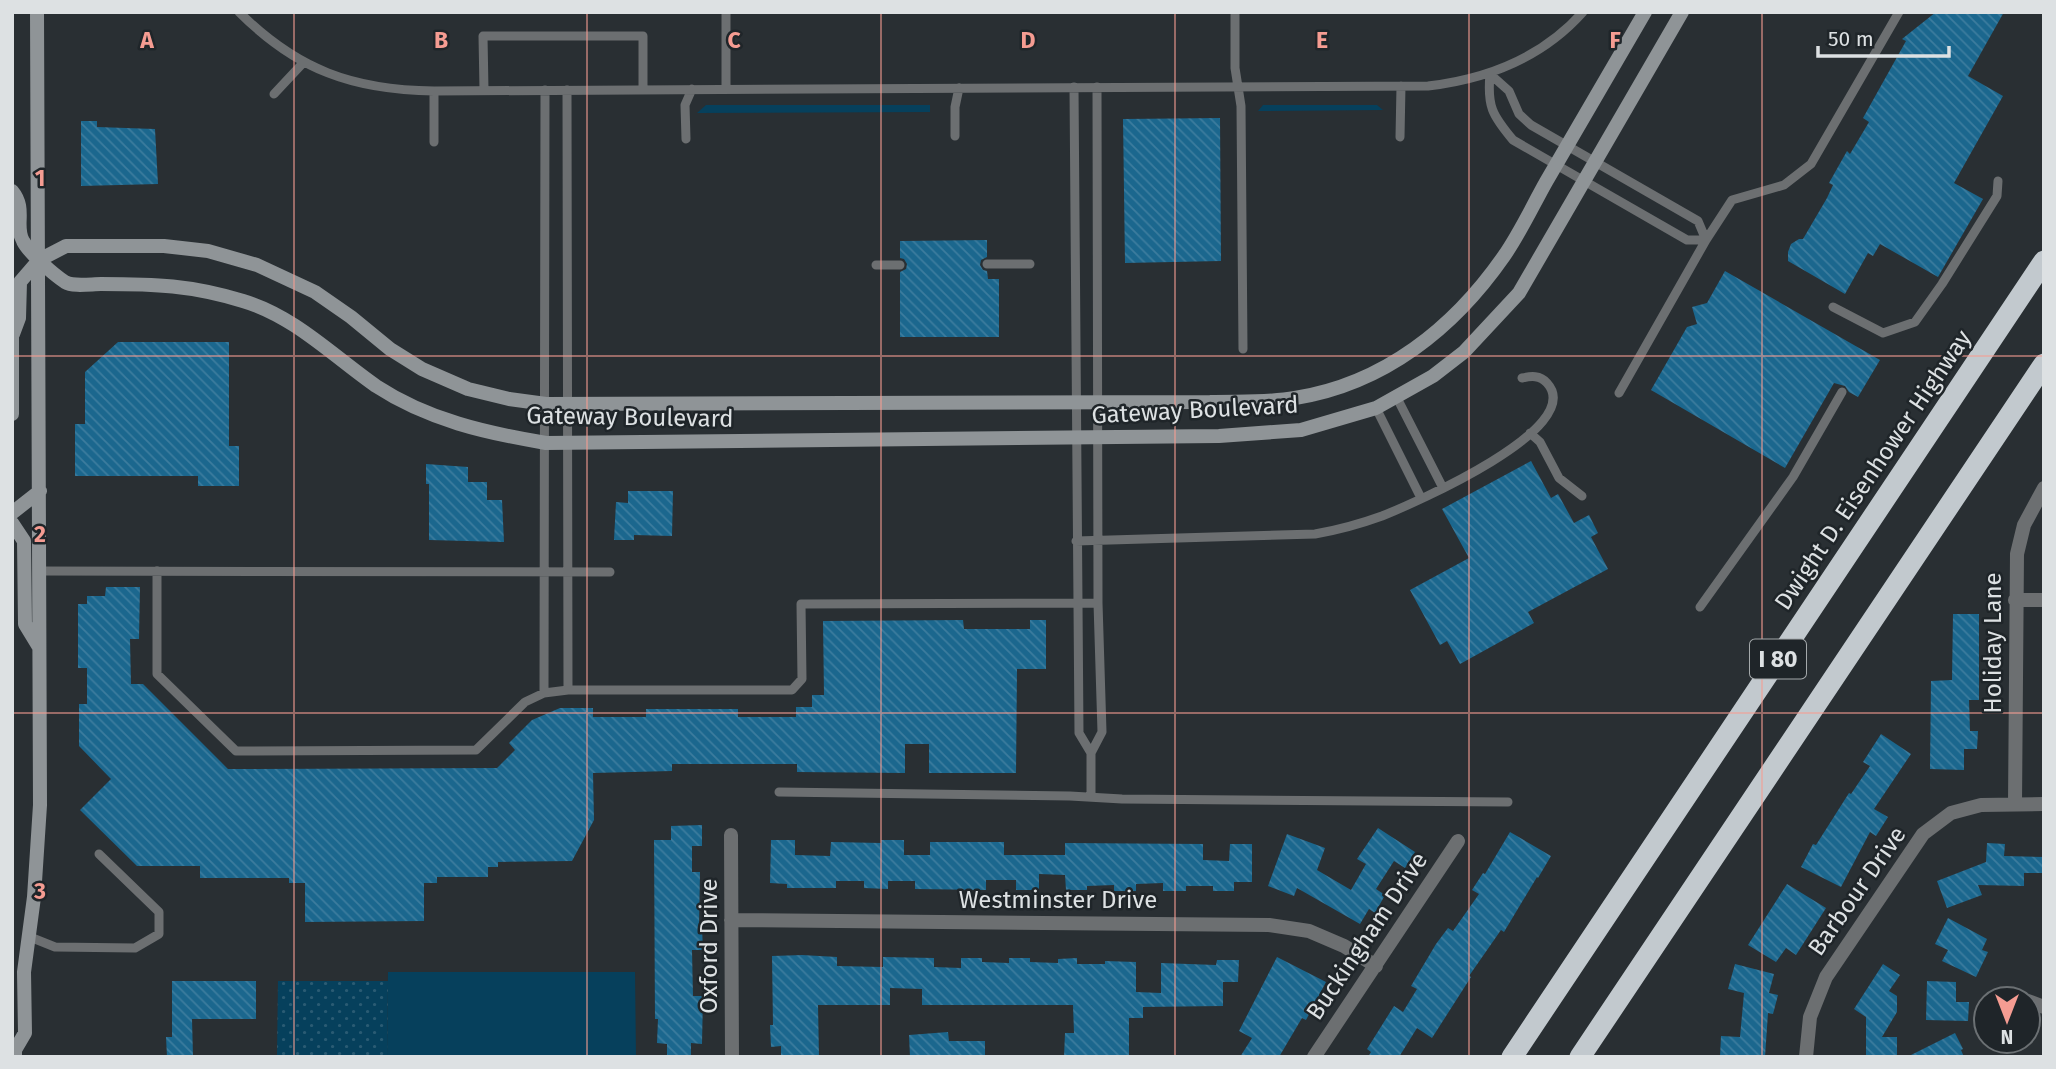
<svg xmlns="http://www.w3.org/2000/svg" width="2056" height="1069" font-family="'Fira Sans',sans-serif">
  <defs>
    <pattern id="park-dots" width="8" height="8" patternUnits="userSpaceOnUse" patternTransform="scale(1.75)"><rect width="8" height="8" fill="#06405c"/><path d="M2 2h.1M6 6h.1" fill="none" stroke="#2a5b73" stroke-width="1.8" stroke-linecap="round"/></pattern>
    <pattern id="building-back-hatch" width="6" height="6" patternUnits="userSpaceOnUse" patternTransform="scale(1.75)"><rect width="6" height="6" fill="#1b678e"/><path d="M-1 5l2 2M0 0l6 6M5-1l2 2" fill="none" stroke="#3c7c9e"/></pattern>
  </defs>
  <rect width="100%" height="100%" fill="#292f33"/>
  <path fill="#06405c" d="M706 105H930V112L697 113Z
    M1263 105H1377L1383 110 1258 111Z
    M388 972H635L636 1057H387Z"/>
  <path fill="url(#park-dots)" d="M278 981H388L387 1057H277Z"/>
  <path fill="url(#building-back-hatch)" d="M1936 12H2004L1968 76 2003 96 1954 183 1983 199 1938 277 1880 244 1873 256 1868 253 1845 294 1788 261V252L1791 244 1799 239H1803L1827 198 1833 185 1829 183 1847 151 1850 154 1869 122 1863 118 1906 41 1902 39Z
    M1220 118 1221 261 1125 263 1123 119Z
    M81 121H97V127L155 129 158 184 81 186Z
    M987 240V257L981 260 980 265 983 270 987 271 988 279H999V337H900V272L906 269 907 264 904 259 900 258V241Z
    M1725 271 1880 360 1858 397 1849 392 1845 386 1834 383 1785 468 1651 390 1687 327 1697 324 1692 307 1707 303Z
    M118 342H229V446H239V486H198V476H75V424H85V372Z
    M1531 461 1551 498 1558 494 1574 523 1589 515 1598 533 1591 537 1608 569 1528 612 1534 623 1460 664 1447 641 1440 645 1410 590 1469 558 1442 509Z
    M426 464 468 467V482H487V500H502L504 542 429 540V484H426Z
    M628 491H673L672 536 634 535V540H614L616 502 628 503Z
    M106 587H140L139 639H130L131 684H143L228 769 497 768 515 750 509 743 532 720 560 708H593V717H646V709H738V717H796V707H812V695H824L823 621 963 620 964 629H1030V620H1046V669H1017L1016 773H929V744H905V773L797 772V764H672V771L593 773 594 820 572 861 498 862V867H488V877H437V883H424V921L305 922V883H289V878H200V866H137L80 810 111 779 79 746V704H87V668H78V604H87V596H105Z
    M1953 614H1979V700H1969L1970 731H1978L1977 749H1964V770L1930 769 1931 681 1952 680Z
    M1881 734 1911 754 1874 809 1888 817 1876 836 1870 832 1841 887 1801 867 1813 844 1816 845 1849 793 1851 794 1870 766 1863 762Z
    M702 825V846H692V872H700L699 928H702L703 950H692L693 996H703L702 1044 691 1043V1057H667V1044L657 1043 658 1019H655L654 840H671V826Z
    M1378 828 1415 852 1405 868 1394 861 1376 889 1385 895 1375 913 1369 909 1360 924 1297 888 1294 896 1268 886 1287 834 1325 848 1317 870 1351 890 1366 864 1357 859Z
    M1510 832 1551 856 1538 878 1537 877 1504 932 1501 930 1469 976 1471 977 1432 1038 1417 1028 1399 1057H1368L1371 1052 1367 1049 1394 1006 1403 1012 1417 989 1411 986 1436 944 1448 928 1453 931 1479 894 1472 890 1483 873 1485 874Z
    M771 840H795V855L830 856 831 842 881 843V840H904V855H930V842H1004V855H1065V843L1203 844V860L1229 861 1230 844H1252V882H1234V891H1213V886H1186V891H1163V883L1136 884V891H1114V885L1087 886V890H1066L1065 875 1039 874V890H1016V880H986V890L915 889V881H888V889L864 888V881H836V888H787V884L770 883Z
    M1987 843 2005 844 2004 856 2044 857V873H2024V886L1978 885 1982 895 1947 908 1937 881 1986 862Z
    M1787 884 1826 908 1796 955 1786 948 1776 962 1748 945Z
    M1948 918 1987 939 1982 950 1988 952 1976 977 1942 961 1948 950 1935 944Z
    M802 955 837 957V966L883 967V957L934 958V967L961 968V958H982V962L1009 963V958H1030V962L1058 963V959L1077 958V964H1105V961L1136 962V992L1161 993V963L1216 965 1217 960H1239L1238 982H1223V1006L1143 1007V1018H1129V1057H1064L1065 1033H1074L1073 1005H922V989L890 988V1005H818L819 1057H781V1046L771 1047 770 1025H773L772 956Z
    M1277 957 1326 982 1306 1020 1302 1018 1279 1057H1240L1252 1038 1239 1031Z
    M1735 964 1774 974 1769 993 1778 995 1773 1014 1768 1013 1765 1057H1720L1721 1036 1740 1037 1744 993 1728 989Z
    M1883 964 1900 975 1889 991 1897 996V1012L1882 1037H1897V1057H1866V1017L1854 1009Z
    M172 981H256V1019H192L193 1057H167L166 1037H172Z
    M1927 981 1956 982V1002H1969L1968 1021 1926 1020Z
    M948 1032 949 1041H985V1057H910L909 1035Z
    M1955 1033 1963 1049 1961 1050 1964 1057H1907Z"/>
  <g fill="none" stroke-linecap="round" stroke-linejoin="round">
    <path stroke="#6c6f71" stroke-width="9" d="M239 12C297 70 353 90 434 91L1428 86C1488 79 1542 58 1583 12
      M726 12V89
      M1235 12V68L1241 106 1243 349
      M1490 74C1487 106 1492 115 1513 140L1687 240H1706
      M1490 74 1509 91 1519 114 1531 125 1698 221 1706 240
      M1074 87 1079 733 1091 753
      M484 90 483 36H643V90
      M567 90 568 690
      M434 91V142
      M274 94 303 63
      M955 136V107L959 88
      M1400 137 1401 86
      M686 139 685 105 692 89
      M987 264H1030
      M876 265H900
      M1833 307 1883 333 1915 322 1942 284 1997 196 1998 181
      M1619 393 1706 240 1732 200 1784 185 1811 164 1899 12
      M1397 398 1443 488
      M1376 408 1421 498
      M1530 433 1540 442 1559 478 1582 496
      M1076 541 1315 534C1338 530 1360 524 1382 516 1412 504 1588 428 1547 383 1540 375 1531 376 1522 378
      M40 571 610 572
      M157 571V674L236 751 476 750 525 702 544 693 568 690H792L802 679 801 604 1098 603
      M1700 607 1793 477 1842 392
      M544 693 545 90
      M779 792 1070 796 1122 799 1508 802
      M1091 797V753L1102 732 1098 603 1097 87
      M30 937 55 947 135 948 159 934V912L99 854"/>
    <path stroke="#6c6f71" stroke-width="14" d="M2015 600H2044
      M2015 804 2017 554 2024 525 2044 488
      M731 835 732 1057
      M731 920 1269 925 1309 931 1344 946 1376 966
      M2028 1001 2044 1007
      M1314 1057 1458 841
      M1806 1057 1810 1017 1826 977 1923 834 1951 813 1981 805 2044 804"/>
    <path stroke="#8f9497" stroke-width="14" d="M12 191C27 209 14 226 23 241 29 253 53 274 65 282 73 287 91 284 101 284 155 284 191 285 243 301 294 316 333 356 376 386 428 420 486 433 546 443L1219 436 1301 430 1376 408 1433 376 1464 352 1519 293 1682 12
      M12 333V414
      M13 334 19 318 20 282 39 260 66 246H164L208 251 257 265 315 292 351 317 390 349 422 369 468 389 509 399 546 404 1210 402C1238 401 1267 403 1295 398 1384 384 1454 328 1504 256 1520 233 1532 207 1546 182 1579 126 1612 69 1645 12
      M12 513 40 491
      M12 523 24 541 25 624 39 647
      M15 1057V1050L25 1033 24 972 34 897 40 805 37 12"/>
    <path stroke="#c2c9ce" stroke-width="21" d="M1512 1057 2044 261
      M1580 1057 2044 364"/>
  </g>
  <path fill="none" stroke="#f59c92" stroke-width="2" stroke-opacity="0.55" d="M294 12V1057M587 12V1057M881 12V1057M1175 12V1057M1469 12V1057M1762 12V1057M12 356H2044M12 713H2044"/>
  <g text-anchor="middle" stroke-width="5" stroke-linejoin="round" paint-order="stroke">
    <rect fill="#1f2529" stroke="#a4a9ab" stroke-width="2" x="1750" y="639.5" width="56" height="39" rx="5"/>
    <g font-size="23" font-weight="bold" fill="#dde1e3">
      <text x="1778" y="667">I 80</text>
    </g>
    <g font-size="24" fill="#dde1e3" stroke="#1f2529">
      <text transform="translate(1195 410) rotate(-3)" y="8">Gateway Boulevard</text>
      <text transform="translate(630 417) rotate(1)" y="8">Gateway Boulevard</text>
      <text transform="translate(1873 470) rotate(-56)" y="8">Dwight D. Eisenhower Highway</text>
      <text transform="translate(1993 643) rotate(-90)" y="8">Holiday Lane</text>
      <text transform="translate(1857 891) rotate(-55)" y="8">Barbour Drive</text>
      <text x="1058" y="908">Westminster Drive</text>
      <text transform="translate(1367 936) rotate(-56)" y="8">Buckingham Drive</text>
      <text transform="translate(709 946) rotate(-90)" y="8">Oxford Drive</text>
    </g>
  </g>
  <g font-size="23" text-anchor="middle" font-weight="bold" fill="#f59c92" stroke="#1f2529" stroke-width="5" stroke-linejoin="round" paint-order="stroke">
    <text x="147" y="48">A</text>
    <text x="441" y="48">B</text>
    <text x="734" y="48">C</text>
    <text x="1028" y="48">D</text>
    <text x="1322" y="48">E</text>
    <text x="1615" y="48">F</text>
    <text x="40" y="186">1</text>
    <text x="40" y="542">2</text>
    <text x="40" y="899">3</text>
  </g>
  <rect width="2056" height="1069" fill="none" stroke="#dde1e3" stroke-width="28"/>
  <g transform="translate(2007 1020) rotate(180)"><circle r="33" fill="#1f2529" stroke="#6b7073" stroke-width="2"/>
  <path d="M0-5L12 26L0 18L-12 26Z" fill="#f59c92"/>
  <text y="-10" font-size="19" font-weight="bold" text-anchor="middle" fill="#dde1e3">N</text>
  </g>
  <path d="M1818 46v10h131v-10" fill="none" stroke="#dde1e3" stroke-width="3.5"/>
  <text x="1828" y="46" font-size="21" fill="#dde1e3" stroke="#1f2529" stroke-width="5" paint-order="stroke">50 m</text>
</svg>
